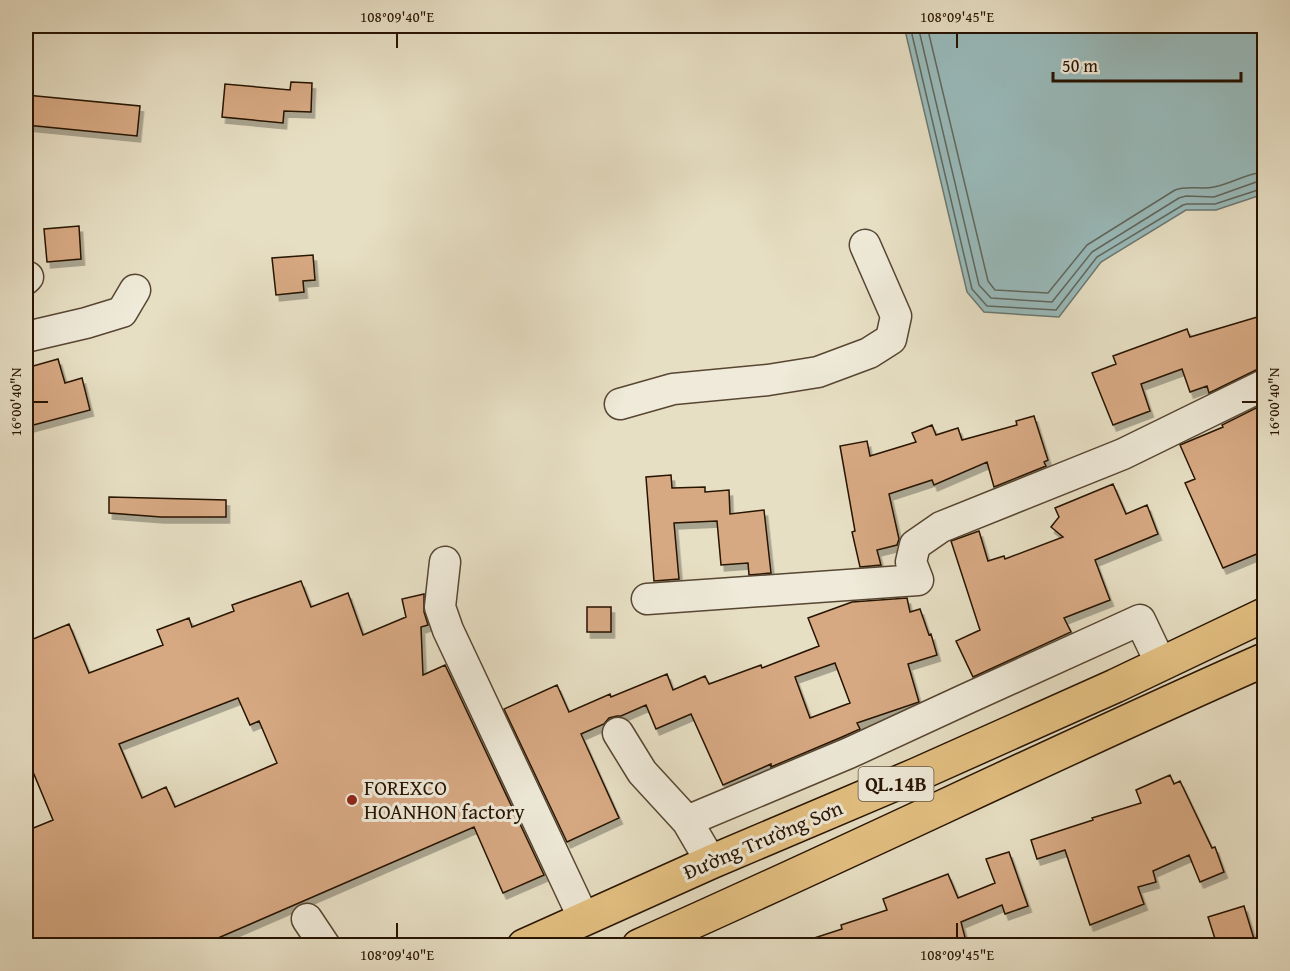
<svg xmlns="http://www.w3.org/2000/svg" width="1290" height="971" font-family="'Gentium Book Plus',serif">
  <defs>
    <filter id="shadow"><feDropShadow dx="3.5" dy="6" stdDeviation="0" flood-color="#0004"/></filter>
  </defs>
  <rect width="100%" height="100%" fill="#e7dfc4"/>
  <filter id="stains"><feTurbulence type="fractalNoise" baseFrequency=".00333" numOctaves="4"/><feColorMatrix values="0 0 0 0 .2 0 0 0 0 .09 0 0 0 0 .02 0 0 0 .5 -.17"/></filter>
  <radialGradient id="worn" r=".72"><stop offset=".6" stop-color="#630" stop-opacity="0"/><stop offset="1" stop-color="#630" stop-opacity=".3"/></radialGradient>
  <path fill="#99bbbc" stroke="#6b7871" stroke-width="1.5" d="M904 26H1264V194L1216 210H1186L1101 262 1059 317 984 312 967 292Z"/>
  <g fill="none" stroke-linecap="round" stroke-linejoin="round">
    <path stroke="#60675e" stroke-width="1.5" d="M910 26 972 289 987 306 1056 310 1097 257 1183 205 1187 204H1215L1264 188
      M918 26 979 285 991 298 1052 302 1092 252 1179 198 1186 196 1214 197 1259 181H1264
      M927 26 988 281 995 290 1048 293 1087 245 1175 190C1188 185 1201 190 1214 187 1231 184 1247 173 1264 172"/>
  </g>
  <path fill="#d7a983" stroke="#271301" stroke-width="1.5" fill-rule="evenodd" filter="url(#shadow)" d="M291 82 312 83 311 112 284 111 283 123 222 117 225 84 290 90Z
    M26 95 140 106 137 136 26 125Z
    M79 226 81 259 47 262 44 229Z
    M313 255 315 280 303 281 304 292 276 295 272 258Z
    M1264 315V368L1256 370 1209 393 1207 386 1190 392 1182 369 1141 384 1150 411 1113 425 1092 373 1116 364 1113 356 1187 329 1190 337Z
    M58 359 65 383 82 378 90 410 26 427V368Z
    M1264 404V551L1223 568 1185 483 1195 479 1180 445 1223 427 1222 425Z
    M1034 416 1048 460 1044 462 1046 466 994 487 987 462 934 485 932 480 889 494 899 539 897 545 877 550 881 565 860 567 852 532 855 531 840 446 867 441 870 456 916 442 912 433 932 425 936 435 958 428 962 440 1017 425 1016 421Z
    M671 475 672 488 705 487V492L729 490 730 514 764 510 771 573 749 575 748 563 721 565 717 521 674 523 679 579 654 581 646 477Z
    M1113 484 1126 514 1147 505 1158 534 1095 560 1110 600 1064 618 1071 632 973 677 956 641 980 630 951 541 979 531 988 561 1004 556 1005 559 1063 537 1051 527 1059 517 1055 508Z
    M109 497 226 500V517H161L109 513Z
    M301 581 311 607 348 593 363 635 406 617 402 599 424 594V612L428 625 421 627 423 675 445 665 544 875 503 893 474 827 202 945H26V831L53 820 26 755V642L69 624 89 673 163 645 157 630 189 618 192 627 234 611 232 605ZM238 698 250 725 259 721 277 763 175 807 166 787 142 798 119 744Z
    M907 598 910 612 920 609 929 635 931 634 937 655 908 664 919 702 857 723 860 729 842 737 771 767V764L723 785 691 714 656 729 646 705 621 716H617L609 718 604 724 581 734 619 818 567 842 504 709 557 685 569 712 610 694 611 697 667 674 673 690 705 676 709 684 761 665 762 668 819 646 808 618 852 602ZM835 663 850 703 810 718 795 677Z
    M587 607H611V632H587Z
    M1170 775 1174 784 1180 781 1212 848 1215 847 1224 872 1200 882 1189 855 1153 871 1156 882 1138 887 1144 904 1090 925 1065 850 1037 859 1031 840 1093 820 1092 818 1141 803 1136 790Z
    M1009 852 1028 906 1005 914 1002 905 961 922 967 945H803L802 942 842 929 841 925 887 910 883 899 948 874 958 898 995 883 986 859Z
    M1244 906 1254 939 1232 945H1217L1208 917Z"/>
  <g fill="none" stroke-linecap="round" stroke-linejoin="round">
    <defs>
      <path id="minor" d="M26 279 28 277
        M26 337 86 323 122 312 135 290
        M620 404 673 389 768 380 818 372 869 353 891 339 896 316 865 245
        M445 562 440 607 448 630 584 919
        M647 599 918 580 911 562 915 545 941 527 1123 454 1264 385
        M618 733 642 772 687 821
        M711 862 687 821 849 753 966 699 1140 620 1161 664
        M307 919 325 946"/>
      <path id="trunk" d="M524 946 711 862 916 775 1115 686 1264 615
        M639 946C849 853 1055 752 1264 660"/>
    </defs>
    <use href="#minor" stroke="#574632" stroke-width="33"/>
    <use href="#trunk" stroke="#271301" stroke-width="36"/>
    <use href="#minor" stroke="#efead9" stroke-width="30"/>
    <use href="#trunk" stroke="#e4c082" stroke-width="33"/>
  </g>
  <path fill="none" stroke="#271301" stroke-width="2" d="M397 33V48M957 33V48M33 402H48M1242 402H1257M397 923V938M957 923V938"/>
  <circle fill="#8f2418" stroke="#efead9" stroke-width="2" cx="352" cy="800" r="6"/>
  <g text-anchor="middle" stroke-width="6" stroke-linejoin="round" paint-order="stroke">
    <rect fill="#efead9" stroke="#635442" stroke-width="1.5" x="858.5" y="767" width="75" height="34" rx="4.5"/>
    <g font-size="20" font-weight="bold" fill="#271301">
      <text x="896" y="791">QL.14B</text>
    </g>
    <g font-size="21" fill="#271301" stroke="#efead9" text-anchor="start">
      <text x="364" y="795">FOREXCO<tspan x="364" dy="24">HOANHON factory</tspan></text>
    </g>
    <g font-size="21" fill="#271301" stroke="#efead9">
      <text transform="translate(763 840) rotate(-23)" y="7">Đường Trường Sơn</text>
    </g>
  </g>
  <rect width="1290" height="971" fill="none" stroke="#e7dfc4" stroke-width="66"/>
  <path d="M1053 72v9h188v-9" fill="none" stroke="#271301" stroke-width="3"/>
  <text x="1062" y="72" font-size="18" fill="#271301" stroke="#efead9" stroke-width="4.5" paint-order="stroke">50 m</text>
  <rect x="33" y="33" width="1224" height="905" fill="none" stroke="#271301" stroke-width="2"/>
  <g font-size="15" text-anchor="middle" fill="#271301">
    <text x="397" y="22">108°09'40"E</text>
    <text x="957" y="22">108°09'45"E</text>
    <text transform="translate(16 402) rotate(-90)" y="5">16°00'40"N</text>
    <text transform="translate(1274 402) rotate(-90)" y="5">16°00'40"N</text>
    <text x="397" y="960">108°09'40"E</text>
    <text x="957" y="960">108°09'45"E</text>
  </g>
  <rect width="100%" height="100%" filter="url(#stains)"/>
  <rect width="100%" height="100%" fill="url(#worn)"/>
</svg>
